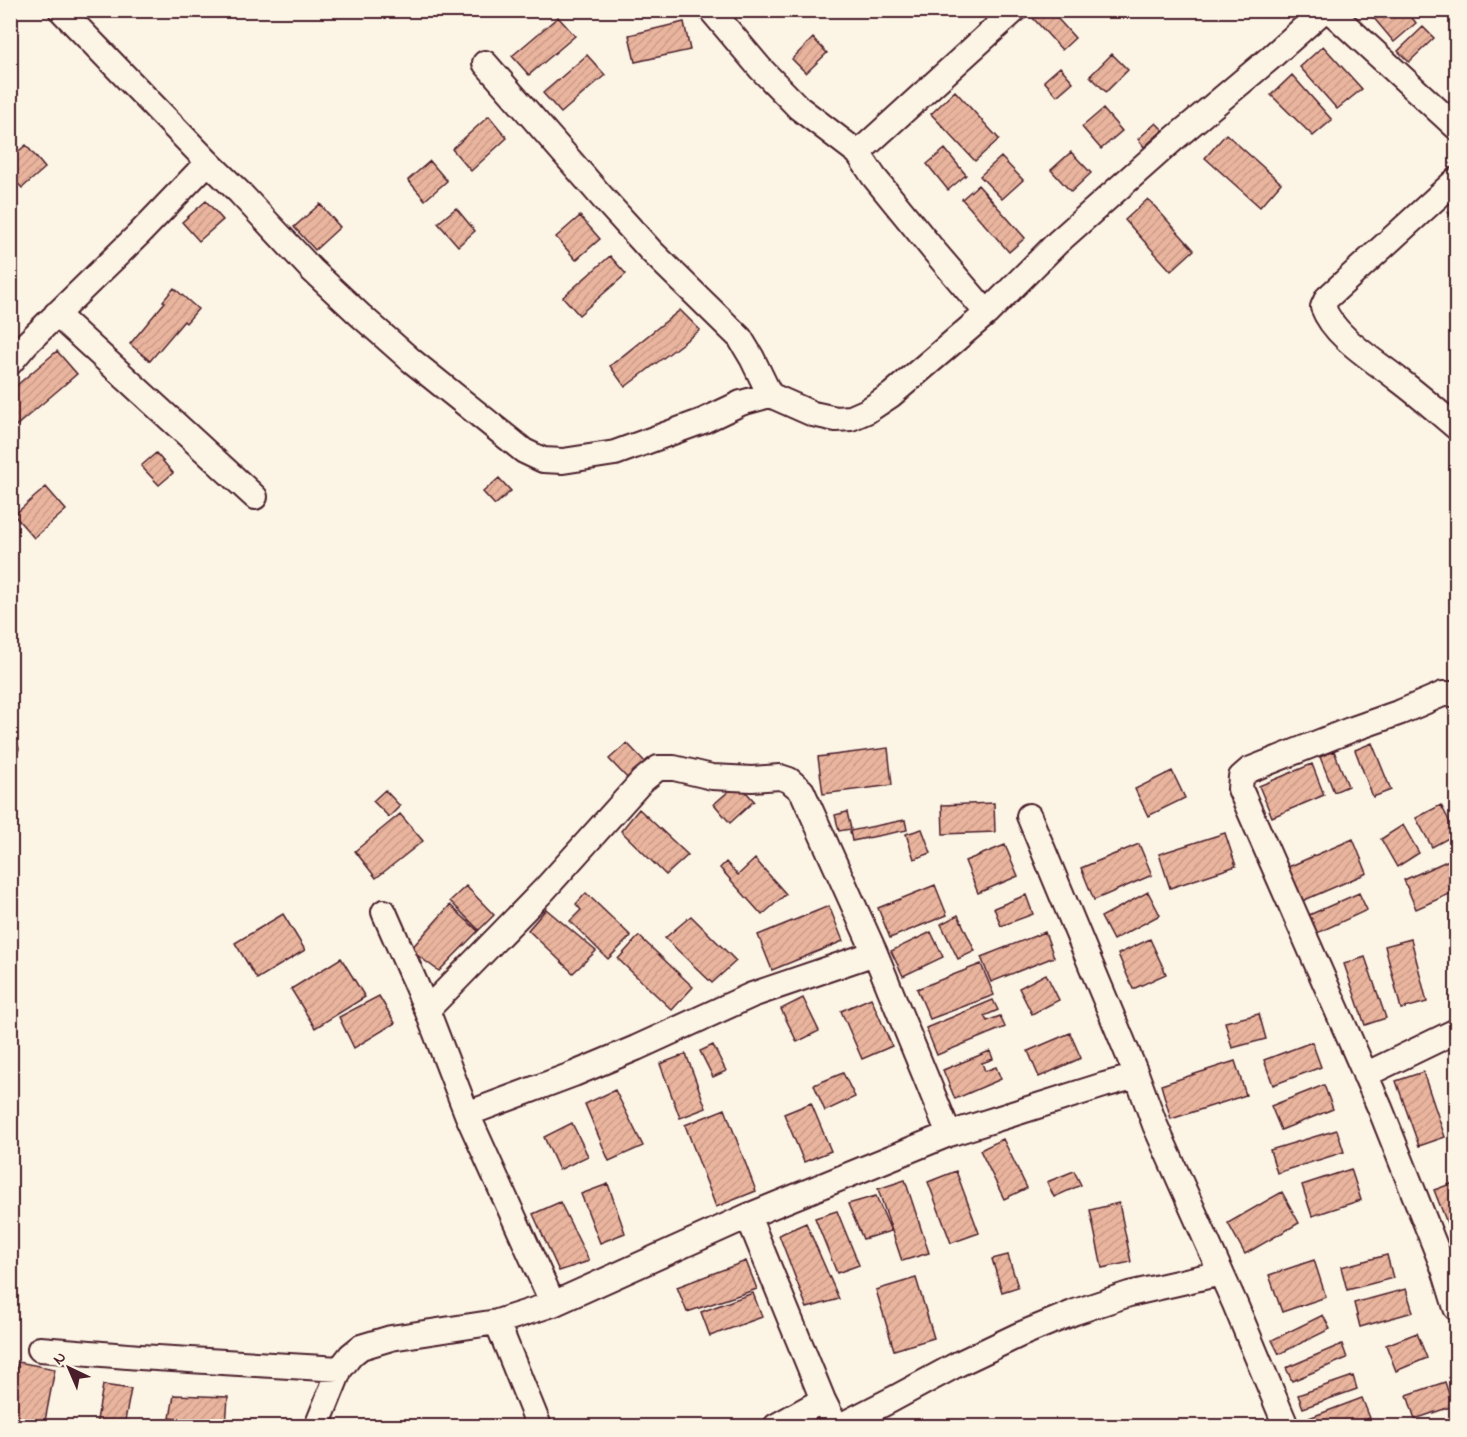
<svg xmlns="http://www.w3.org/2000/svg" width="1467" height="1437" font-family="'Indie Flower',sans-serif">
  <defs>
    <pattern id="building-hatch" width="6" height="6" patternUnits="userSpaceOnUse" patternTransform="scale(1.5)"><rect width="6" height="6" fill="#eab59e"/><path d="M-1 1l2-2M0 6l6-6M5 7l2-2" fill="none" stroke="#ca9b88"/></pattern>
  </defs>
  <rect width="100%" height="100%" fill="#fcf5e5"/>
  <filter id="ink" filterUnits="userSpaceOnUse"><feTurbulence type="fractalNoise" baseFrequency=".0167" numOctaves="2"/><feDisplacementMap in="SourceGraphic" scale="12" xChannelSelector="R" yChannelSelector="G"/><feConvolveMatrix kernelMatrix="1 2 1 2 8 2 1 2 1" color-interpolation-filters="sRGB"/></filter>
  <g filter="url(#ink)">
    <path fill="url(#building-hatch)" stroke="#4a1f2b" stroke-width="1.5" d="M1039 10H1050L1075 38 1062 50 1032 17Z
      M1367 10H1406L1416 23 1394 42Z
      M558 17 575 36 529 75 512 56Z
      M684 22 690 50 635 62 629 35Z
      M1423 27 1434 38 1409 62 1398 51Z
      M813 38 827 53 806 73 792 59Z
      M1323 46 1362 89 1337 109 1300 67Z
      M1112 54 1128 70 1106 92 1090 76Z
      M587 55 605 75 561 113 543 93Z
      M1060 67 1073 82 1057 96 1044 81Z
      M1292 75 1332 120 1313 136 1271 95Z
      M955 91 999 139 975 161 931 114Z
      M1103 109 1122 131 1101 149 1082 127Z
      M489 116 507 138 471 171 452 149Z
      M1156 123 1163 130 1144 147 1138 139Z
      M1226 134 1281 183 1260 207 1205 158Z
      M26 145 45 168 22 188 10 175V158Z
      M945 149 966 175 948 190 927 164Z
      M1071 152 1091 173 1071 192 1051 170Z
      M1001 157 1023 180 1002 199 980 176Z
      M430 161 447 181 425 200 408 180Z
      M978 185 1025 238 1009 252 962 199Z
      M1148 199 1194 250 1171 271 1125 220Z
      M206 201 223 220 199 241 182 222Z
      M320 204 340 227 315 250 294 227Z
      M1456 205V222L1448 212Z
      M456 208 475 231 458 246 438 223Z
      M580 216 600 239 576 260 556 237Z
      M610 256 626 274 579 315 563 297Z
      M174 288 198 309 186 323 184 321 150 361 130 344 165 302 163 301Z
      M680 310 700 330 625 387 610 366Z
      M57 351 77 374 16 426 10 419V391Z
      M156 453 173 473 159 485 141 466Z
      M499 478 511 491 495 505 483 492Z
      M46 487 66 510 34 538 14 515Z
      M10 738 17 741 19 749 16 756 10 758Z
      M627 743 647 764 630 781 609 759Z
      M1372 743 1391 790 1373 797 1355 750Z
      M888 748 892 785 823 794 818 757Z
      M1334 751 1348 786 1334 792 1320 757Z
      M1312 764 1324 795 1272 817 1259 786Z
      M1172 771 1185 798 1148 816 1135 789Z
      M738 783 754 801 730 823 714 804Z
      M385 790 400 806 389 817 373 801Z
      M994 803 995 832 943 834 942 805Z
      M1441 805 1456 834 1432 847 1416 818Z
      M639 809 688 855 666 875 621 831Z
      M847 812 851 829 839 831 835 815Z
      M400 814 423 841 376 878 355 851Z
      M905 820 907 830 852 841 850 831Z
      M1403 825 1419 853 1397 867 1381 839Z
      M922 829 931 853 914 859 906 834Z
      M1225 833 1236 866 1170 888 1159 854Z
      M1353 839 1367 873 1300 902 1286 868Z
      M1139 844 1152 875 1094 900 1081 868Z
      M1005 845 1018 876 978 893 965 861Z
      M1456 857V891L1416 909 1404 880Z
      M755 859 786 894 762 915 720 868 726 862 738 875Z
      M935 885 947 915 890 938 878 908Z
      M466 886 494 915 479 930 450 901Z
      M1148 892 1160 915 1113 940 1101 917Z
      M586 893 631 936 608 959 570 921 581 910 576 904Z
      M1359 893 1367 910 1315 934 1307 916Z
      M1026 895 1033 914 1001 926 994 908Z
      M450 905 478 931 439 971 410 950Z
      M829 906 843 941 772 970 758 935Z
      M546 909 596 951 573 973 528 930Z
      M283 914 305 950 257 979 235 943Z
      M958 915 975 951 958 959 941 924Z
      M691 916 736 961 712 983 665 938Z
      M931 932 943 957 903 976 891 951Z
      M1045 932 1054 957 991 982 981 957Z
      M639 936 693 987 672 1010 618 959Z
      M1150 939 1166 974 1133 989 1118 954Z
      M1411 939 1427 1002 1401 1009 1385 946Z
      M1365 957 1386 1018 1365 1025 1344 964Z
      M341 958 365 997 315 1028 291 989Z
      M981 964 994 995 930 1019 917 989Z
      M1046 974 1059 1000 1032 1014 1019 988Z
      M379 996 395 1023 354 1048 339 1017Z
      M803 998 819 1031 797 1042 781 1009Z
      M871 998 892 1046 862 1059 841 1011Z
      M993 1000 998 1010 984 1016 987 1021 1000 1016 1005 1027 937 1055 926 1028Z
      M1259 1014 1266 1039 1232 1048 1225 1022Z
      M1070 1033 1081 1058 1039 1077 1028 1051Z
      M1312 1042 1321 1067 1273 1085 1264 1060Z
      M713 1045 726 1071 713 1077 700 1051Z
      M990 1051 993 1059 982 1063 985 1071 996 1067 1001 1079 955 1099 943 1070Z
      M686 1054 706 1108 680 1118 660 1064Z
      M1235 1061 1246 1095 1171 1119 1161 1085Z
      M1423 1072 1445 1137 1419 1146 1396 1081Z
      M843 1073 855 1097 825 1111 814 1085Z
      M1324 1085 1333 1109 1281 1130 1271 1106Z
      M615 1090 643 1146 609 1161 585 1104Z
      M811 1103 831 1151 804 1162 784 1114Z
      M725 1109 756 1191 716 1207 685 1125Z
      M572 1123 588 1156 559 1170 544 1137Z
      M1337 1130 1344 1152 1277 1173 1270 1150Z
      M1003 1139 1027 1188 1004 1199 980 1150Z
      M1351 1169 1361 1200 1312 1216 1302 1185Z
      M956 1171 979 1233 951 1243 928 1182Z
      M1074 1171 1081 1185 1054 1197 1047 1182Z
      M905 1180 929 1253 902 1261 878 1189Z
      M1456 1182V1225L1449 1228 1434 1190Z
      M608 1184 625 1233 600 1243 581 1194Z
      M1282 1192 1299 1223 1245 1254 1228 1223Z
      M876 1196 891 1231 863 1239 848 1204Z
      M560 1202 589 1261 559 1271 533 1214Z
      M1119 1203 1131 1262 1102 1268 1090 1210Z
      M837 1211 859 1265 837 1273 815 1218Z
      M806 1223 839 1299 807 1308 779 1235Z
      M1008 1255 1018 1287 1002 1292 992 1259Z
      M1387 1255 1393 1278 1347 1290 1341 1267Z
      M1314 1260 1326 1297 1282 1312 1269 1275Z
      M746 1261 757 1289 687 1312 677 1287Z
      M916 1278 934 1338 894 1350 876 1290Z
      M1406 1289 1413 1312 1360 1327 1354 1303Z
      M753 1293 762 1317 710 1336 701 1312Z
      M1323 1315 1330 1329 1279 1354 1272 1340Z
      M1417 1333 1427 1358 1396 1371 1386 1345Z
      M1342 1344 1347 1358 1292 1381 1286 1368Z
      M18 1362 55 1369 44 1426H10V1399Z
      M1353 1376 1357 1389 1303 1408 1298 1395Z
      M1445 1382 1453 1406 1415 1419 1407 1395Z
      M103 1385 131 1389 124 1426H96Z
      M174 1395 228 1397 226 1426 170 1418Z
      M1362 1398 1370 1418 1349 1426H1313L1309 1418Z"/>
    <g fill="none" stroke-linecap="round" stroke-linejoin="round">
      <defs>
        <path id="minor" d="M61 10 208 162 240 193 312 270 360 315 412 361 524 451 543 460 563 461 615 453 703 421 741 403 770 395
          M711 10 760 68 799 108 858 153 874 177 935 252 987 313
          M1329 10 1456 127
          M485 63 602 197 651 251 740 338 752 358 770 395 813 414 836 419 851 418 867 411 891 395 987 313 1058 242 1175 138 1269 59 1324 10
          M858 153 1015 10
          M1456 180 1327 298 1323 307C1334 337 1374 360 1399 380 1419 395 1437 411 1456 427
          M56 314 255 497
          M10 363 26 344 139 234 208 162
          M1456 694H1443L1401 712 1350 730 1249 770 1241 777 1240 789 1380 1108 1444 1269 1456 1308
          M384 912 427 1010 467 1114 553 1304
          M427 1010 544 890 642 781 658 768H674L712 777 752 779 780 777 789 780 802 791 875 953 949 1134
          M1365 1075 1456 1031
          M467 1114 574 1074 636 1048 752 995 875 953
          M748 1216 823 1400 836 1426
          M1221 1273 1235 1304 1286 1426
          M497 1322 539 1426
          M40 1349 140 1357 340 1369
          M317 1426 340 1369 351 1355 361 1347 391 1338 497 1322 553 1304 748 1216 949 1134 1104 1085 1137 1076
          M776 1426 823 1400
          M840 1426 893 1399 958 1364 1019 1335 1075 1312 1129 1294 1221 1273 1155 1125 1137 1076 1029 816"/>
      </defs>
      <use href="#minor" stroke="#4a1f2b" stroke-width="28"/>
      <use href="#minor" stroke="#fcf5e5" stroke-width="24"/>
    </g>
  </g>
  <rect width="1467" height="1437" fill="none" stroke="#fcf5e5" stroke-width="36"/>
  <rect x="18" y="18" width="1431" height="1401" fill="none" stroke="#4a1f2b" stroke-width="2" filter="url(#ink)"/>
  <g transform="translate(69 1368) rotate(316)" stroke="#fcf5e5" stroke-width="4.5" paint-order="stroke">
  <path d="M0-4.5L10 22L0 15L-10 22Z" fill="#4a1f2b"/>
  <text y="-9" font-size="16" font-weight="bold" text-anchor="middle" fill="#4a1f2b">N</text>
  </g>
</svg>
